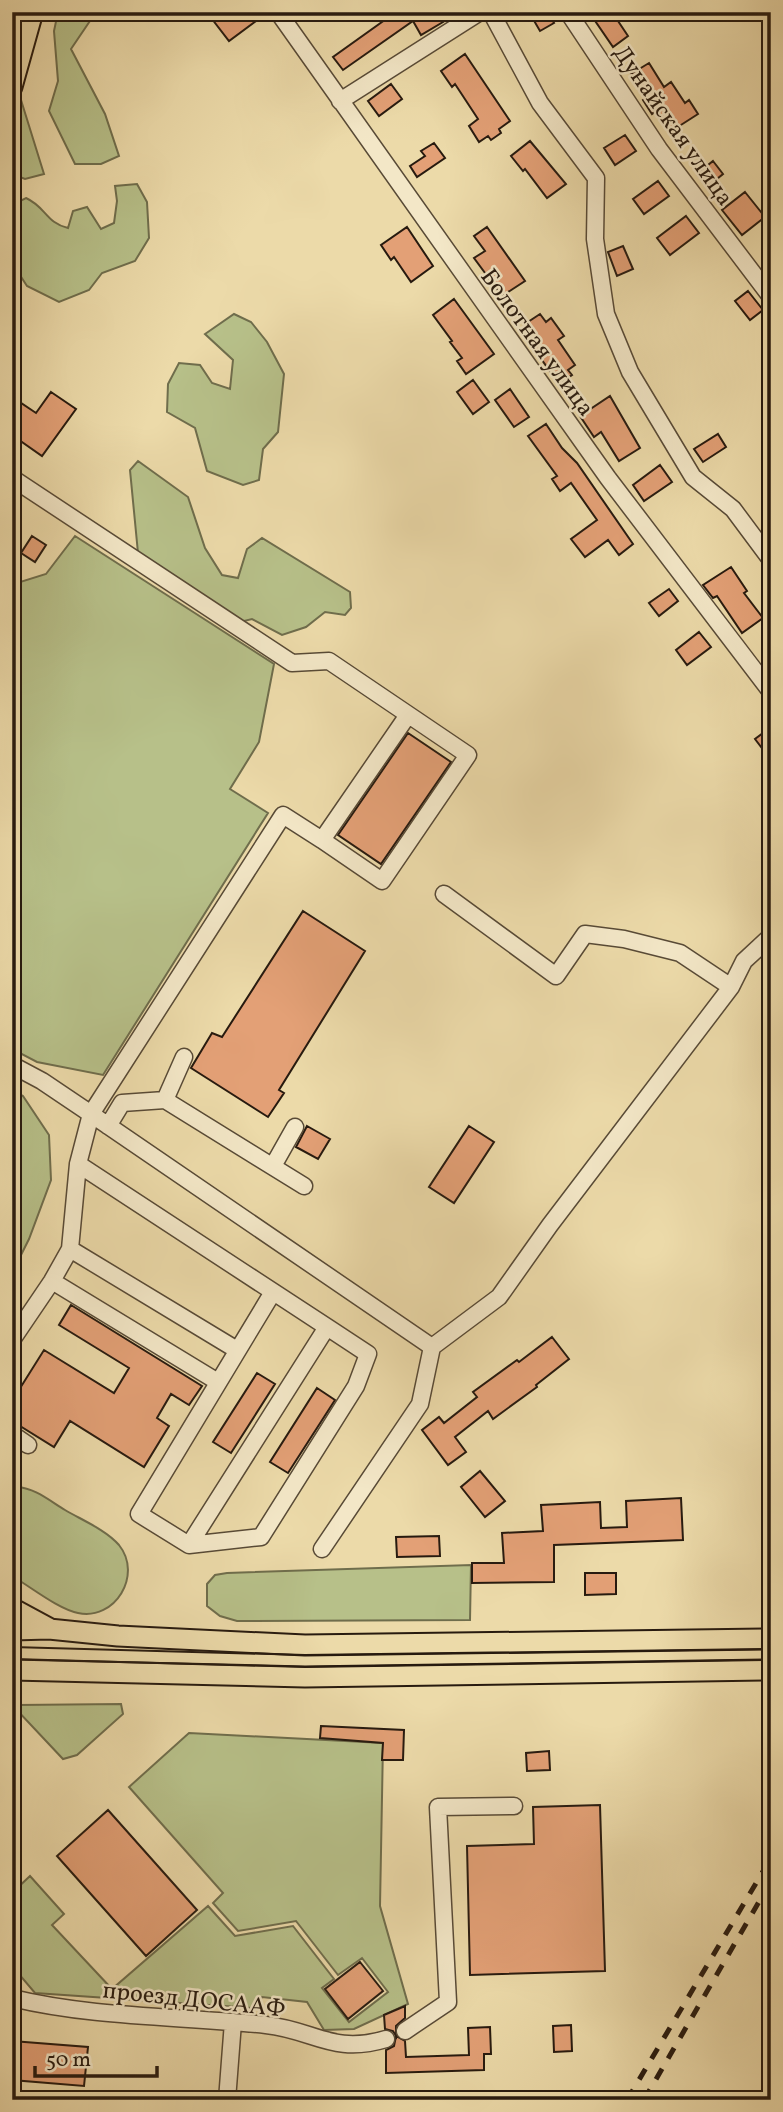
<svg xmlns="http://www.w3.org/2000/svg" width="783" height="2112" font-family="Vollkorn,serif">
  <rect width="100%" height="100%" fill="#ecdaa9"/>
  <filter id="stains"><feTurbulence type="fractalNoise" baseFrequency=".00286" numOctaves="4"/><feColorMatrix values="0 0 0 0 .2 0 0 0 0 .09 0 0 0 0 .02 0 0 0 .5 -.17"/></filter>
  <radialGradient id="worn" r=".72"><stop offset=".6" stop-color="#630" stop-opacity="0"/><stop offset="1" stop-color="#630" stop-opacity=".3"/></radialGradient>
  <path fill="#b7c089" stroke="#6f6d4c" stroke-width="2" d="M58 12H96L71 49 105 114 119 156 101 164H75L49 111 58 81 54 31Z
    M21 100 44 174 25 179 12 174V137Z
    M137 184 147 202 149 238 135 261 102 273 89 290 59 302 27 286 16 269 19 230 12 205 26 198C46 207 46 223 68 228L73 211 87 207 101 229 114 223 117 201 115 186Z
    M234 314 251 322 267 342 284 374 278 432 263 449 259 480 243 485 207 471 195 428 167 412 168 384 179 363 200 365 212 383 230 389 233 360 205 334Z
    M138 461 188 497 205 548 222 575 238 578 247 549 262 538 350 592 351 608 345 615 325 612 306 627 282 635 252 619 240 622 138 553 130 470Z
    M75 536 274 664 259 742 230 789 268 813 103 1075 37 1062 12 1049V594L20 582 46 574Z
    M12 1090 23 1096 49 1135 51 1180 29 1239 12 1273Z
    M17 1487C35 1488 50 1501 65 1510 82 1520 106 1530 119 1545 143 1575 115 1621 78 1613 58 1609 31 1587 12 1576V1488Z
    M471 1565 470 1620 237 1621 220 1616 207 1606V1584L215 1575 227 1573Z
    M121 1704 123 1714 77 1755 63 1759 14 1707 17 1705Z
    M189 1733 383 1743 380 1906 408 2004 354 2029 324 2030 307 2002 262 1997 253 2008 35 1993 12 1966V1893L30 1876 64 1914 52 1925 112 1989 208 1906 235 1936 293 1926 334 1979 322 1988 349 2022 388 1992 362 1958 338 1975 296 1921 238 1931 213 1903 223 1893 129 1787Z"/>
  <path fill="#e3a076" stroke="#271a0f" stroke-width="2" d="M221 12H250L256 21 229 41 212 19Z
    M396 12H436L443 22 421 35 413 21 343 70 333 57Z
    M529 12H547L554 23 540 31Z
    M589 12H612L628 36 613 47Z
    M465 54 510 121 499 129 501 133 491 140 488 136 479 142 469 126 478 119 455 84 452 87 441 71Z
    M649 63 664 87 671 82 685 103 689 100 698 114 670 132 656 111 652 114 643 100 646 98 631 74Z
    M391 84 402 99 379 116 368 101Z
    M625 135 636 151 615 165 604 148Z
    M530 141 566 184 547 198 525 169 523 171 511 156Z
    M434 143 445 158 417 177 410 166 425 156 421 151Z
    M713 161 723 174 707 187 697 174Z
    M658 181 669 196 644 214 633 199Z
    M745 192 765 217 742 235 722 210Z
    M686 216 699 233 670 255 657 238Z
    M407 227 433 266 411 282 394 257 391 260 381 245Z
    M487 227 525 281 502 296 474 258 485 251 474 236Z
    M623 246 633 269 617 276 608 252Z
    M748 291 763 310 750 320 735 301Z
    M454 299 494 354 466 374 457 361 462 358 450 342 452 341 433 315Z
    M540 314 546 322 551 318 564 336 558 340 575 365 568 370 572 375 559 384 525 336 534 330 528 322Z
    M473 380 489 402 473 414 457 392Z
    M510 389 529 417 514 427 495 400Z
    M51 392 76 409 42 456 12 435V416L21 403 36 413Z
    M610 396 640 448 619 461 601 432 594 437 580 416Z
    M546 424 562 448 577 463 633 544 619 555 608 540 585 557 571 539 597 520 571 483 560 491 552 479 557 476 528 436Z
    M718 434 726 447 703 462 694 449Z
    M660 465 672 482 644 501 633 485Z
    M32 536 46 545 35 562 21 553Z
    M731 567 747 591 744 593 763 618 742 633 717 596 713 598 703 585Z
    M669 589 678 601 659 616 649 603Z
    M699 632 711 647 687 665 676 650Z
    M771 727V760L755 739Z
    M408 733 451 762 381 864 338 835Z
    M303 911 365 951 279 1090 284 1093 268 1117 191 1068 212 1033 222 1037Z
    M307 1126 330 1139 318 1159 296 1147Z
    M469 1126 494 1142 454 1203 429 1187Z
    M71 1305 202 1386 189 1405 171 1394 157 1418 169 1426 144 1467 70 1421 54 1447 12 1421V1401L44 1350 114 1393 129 1368 59 1325Z
    M552 1337 569 1359 536 1385 537 1387 493 1419 488 1411 455 1437 466 1452 448 1465 422 1430 439 1417 444 1423 477 1397 473 1392 517 1360 519 1362Z
    M257 1373 275 1384 231 1453 213 1442Z
    M317 1388 335 1400 288 1473 270 1462Z
    M480 1471 505 1501 485 1517 461 1487Z
    M681 1498 683 1540 554 1545V1582L472 1583V1563H504L502 1533 543 1531 541 1505 600 1502 601 1528 627 1527 626 1501Z
    M439 1536 440 1556 397 1557 396 1537Z
    M585 1573H616V1594L585 1595Z
    M321 1726 404 1730 403 1760H382L383 1743 320 1738Z
    M549 1751 550 1770 527 1771 526 1753Z
    M600 1805 605 1971 470 1975 467 1846 534 1844 533 1807Z
    M108 1810 197 1910 146 1956 57 1856Z
    M360 1962 383 1991 348 2019 325 1989Z
    M405 2006V2018L396 2026V2036L393 2031 385 2029 384 2015Z
    M571 2025 572 2051 554 2052 553 2026Z
    M490 2027 491 2054H484V2070L386 2073V2050L394 2046 396 2036 405 2041 406 2057 469 2055 468 2028Z
    M12 2041 88 2047 84 2086 12 2080Z"/>
  <g fill="none" stroke-linecap="round" stroke-linejoin="round">
    <defs>
      <path id="minor" d="M278 12 608 478 771 692
        M491 12 540 103 596 178 595 239 606 314 630 372 693 477 733 509 771 560
        M568 12 659 149 771 297
        M340 101 480 12
        M12 478 292 663 329 661 468 755 382 881 322 840
        M444 894 556 976 585 934 624 939 680 953 731 987
        M12 1065 42 1081 91 1114 432 1347
        M165 1100 184 1057
        M108 1126 122 1103 165 1100 304 1186
        M78 1164 327 1327 368 1354 356 1386 261 1537 189 1545 139 1514 273 1292
        M273 1166 295 1127
        M70 1249 237 1350
        M52 1281 218 1382
        M12 1340 52 1281 70 1249 78 1164 91 1114 283 815 322 840 408 715
        M12 1434 28 1445
        M189 1545 327 1327
        M322 1549 420 1404 432 1347 499 1297 550 1225 731 987 744 961 771 936
        M12 1998C95 2018 182 2016 266 2025 314 2030 333 2055 386 2039
        M405 2031 448 2002 438 1807 514 1806
        M227 2100 233 2022"/>
      <path id="major" d="M12 87 33 12
        M12 1608 49 1628
        M12 1630 49 1629 118 1636 305 1645 771 1639
        M12 1670 305 1677 771 1670"/>
    </defs>
    <use href="#minor" stroke="#584a36" stroke-width="19"/>
    <use href="#major" stroke="#271a0f" stroke-width="23"/>
    <use href="#minor" stroke="#f3e7c7" stroke-width="16"/>
    <use href="#major" stroke="#ecdaa9" stroke-width="19"/>
    <path stroke="#271a0f" stroke-width="2" d="M12 1647 305 1655 771 1649
      M12 1659 305 1667 771 1660"/>
    <path stroke="#271a0f" stroke-width="5" stroke-dasharray="12 12" stroke-linecap="butt" d="M627 2100 771 1858
      M644 2100 771 1881"/>
  </g>
  <g text-anchor="middle" stroke-width="5" stroke-linejoin="round" paint-order="stroke">
    <g font-size="24" fill="#271a0f" stroke="#f3e7c7">
      <text transform="translate(674 125) rotate(55)" y="8">Дунайская улица</text>
      <text transform="translate(538 342) rotate(54)" y="8">Болотная улица</text>
      <text transform="translate(194 1999) rotate(6)" y="8">проезд ДОСААФ</text>
    </g>
  </g>
  <rect width="783" height="2112" fill="none" stroke="#ecdaa9" stroke-width="42"/>
  <rect x="14" y="14" width="755" height="2084" fill="none" stroke="#271a0f" stroke-width="3.5"/>
  <rect x="21" y="21" width="741" height="2070" fill="none" stroke="#271a0f" stroke-width="2"/>
  <path d="M35 2066v10h122v-10" fill="none" stroke="#271a0f" stroke-width="3.5"/>
  <text x="46" y="2066" font-size="21" fill="#271a0f" stroke="#f3e7c7" stroke-width="5" paint-order="stroke">50 m</text>
  <rect width="100%" height="100%" filter="url(#stains)"/>
  <rect width="100%" height="100%" fill="url(#worn)"/>
</svg>
